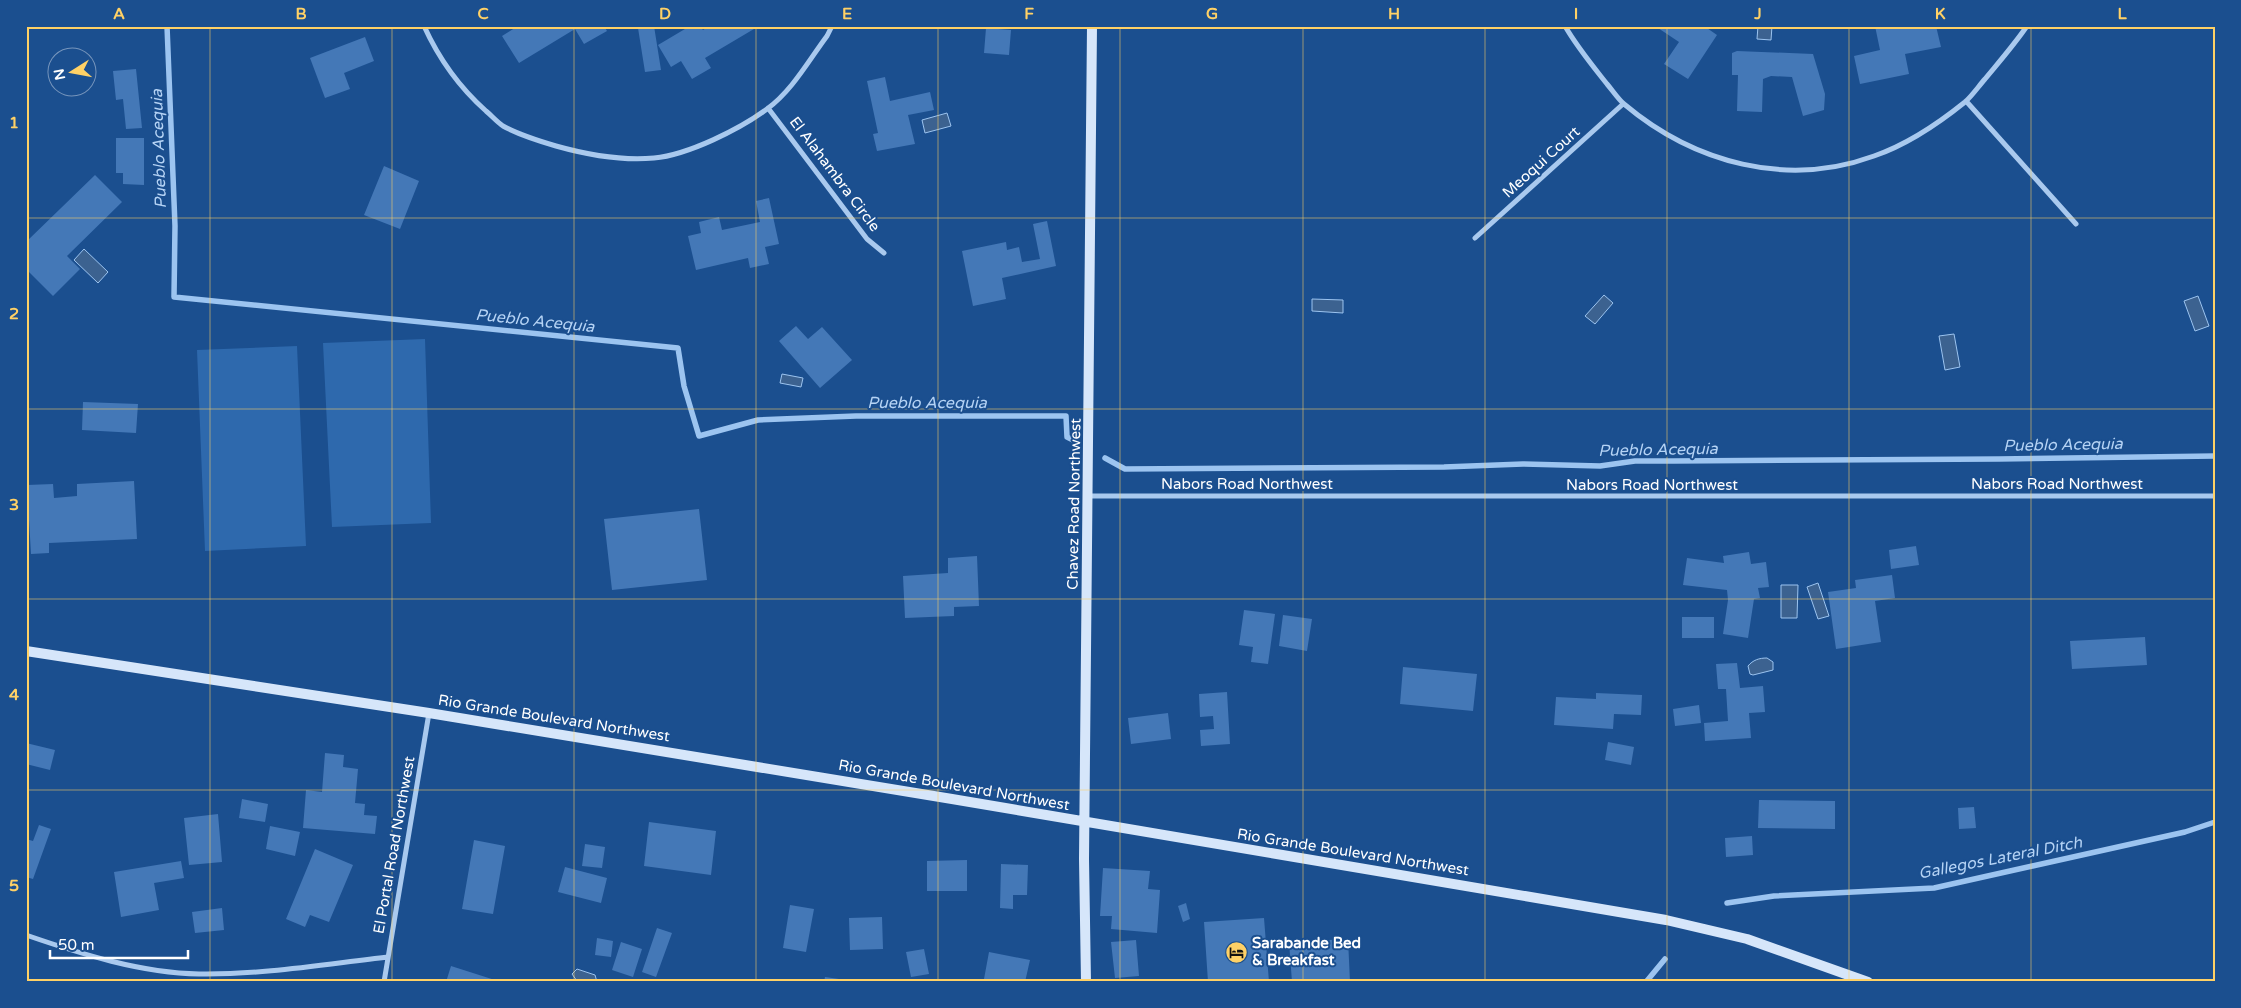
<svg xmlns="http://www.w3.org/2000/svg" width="2241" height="1008" font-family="'Varela Round',sans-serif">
  <rect width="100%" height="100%" fill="#1b4f8f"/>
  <path fill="#2e69ad" d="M425 339 431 523 332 527 323 343Z
    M297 346 306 546 205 551 197 350Z"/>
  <path fill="#3c6290" stroke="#9cc4f0" d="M1758 26H1772L1771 40 1757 39Z
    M947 113 951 126 925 133 922 120Z
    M84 249 108 272 98 283 74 260Z
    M1604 295 1613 303 1595 324 1585 316Z
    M2198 296 2209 326 2195 331 2184 301Z
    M1312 299 1343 300V313L1312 311Z
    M1954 334 1960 367 1945 370 1939 336Z
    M782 374 803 378 801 387 780 383Z
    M1818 583 1829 616 1818 619 1807 587Z
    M1781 585H1798L1797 618H1781Z
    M1767 658 1773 662V670L1753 675 1750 674 1748 666C1753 660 1759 658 1767 658Z
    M577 969 595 975 597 982 577 981 572 974Z"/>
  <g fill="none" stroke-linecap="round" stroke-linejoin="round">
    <path stroke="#9cc4f0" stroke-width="5.5" d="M167 26 175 226 174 297 678 348 684 386 699 436 758 420 856 416H1066L1067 437 1073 440
      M1105 458 1125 469 1444 467 1523 464 1600 466 1635 461H1673L1999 459 2215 456
      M1727 903 1774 896 1934 888 2185 832 2215 822
      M1646 982 1665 959"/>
  </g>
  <path fill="#4478b7" d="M518 26H604L607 31 584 44 575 29 519 63 502 36Z
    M654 26 661 70 645 72 638 28Z
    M690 26H700L703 30 709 26H759L705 58 711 68 692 79 681 61 671 67 658 45Z
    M1655 26H1704L1717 35 1688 79 1664 64 1679 42Z
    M1875 26H1936L1941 47 1905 54 1909 74 1860 84 1854 56 1880 50Z
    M986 28 1011 30 1009 55 984 53Z
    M365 37 374 61 344 73 350 89 325 98 310 58Z
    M1737 51 1813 54 1825 94 1824 110 1803 116 1792 77 1771 76 1763 79 1762 112 1737 111 1738 75H1732V53Z
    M136 69 142 128 126 129 123 99 116 100 113 71Z
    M885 77 890 101 930 92 934 110 908 115 915 144 877 151 873 134 878 133 867 81Z
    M116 138H144V185L123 184V173H116Z
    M384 166 419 181 400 229 364 215Z
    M95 175 122 202 67 256 80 269 53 296 26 269V242Z
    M769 198 779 244 765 247 769 264 750 268 748 258 696 270 688 236 701 233 699 222 719 217 722 230 760 222 756 201Z
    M1047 221 1056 266 1002 278 1006 299 973 306 962 251 1006 242 1007 250 1019 247 1022 262 1040 259 1033 224Z
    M796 326 808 339 822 327 852 360 820 388 779 341Z
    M83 402 138 404 136 433 82 430Z
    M134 481 137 539 49 543V553L31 554 27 485 53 484 54 498 77 496V484Z
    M699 509 707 580 612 590 604 519Z
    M1916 546 1919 565 1891 569 1889 550Z
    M1749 552 1751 564 1766 562 1769 587 1758 588 1760 598 1754 599 1748 638 1723 634 1728 600 1727 590 1683 585 1687 558 1724 563 1723 556Z
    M977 556 979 606 954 607V616L905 618 903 576 948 573V558Z
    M1892 575 1895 598 1875 601 1881 642 1836 649 1828 592 1856 588 1855 580Z
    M1244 610 1275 614 1268 664 1251 662 1253 647 1239 645Z
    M1283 615 1312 619 1307 651 1279 646Z
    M1682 617H1714V638H1682Z
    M2145 637 2147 665 2072 669 2070 641Z
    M1737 663 1740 688 1763 686 1765 712 1749 713 1751 738 1705 741 1704 723 1728 721 1726 689H1718L1716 664Z
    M1403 667 1477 674 1473 711 1400 704Z
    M1227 692 1230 744 1201 746 1200 730 1214 729 1213 716 1200 717 1199 694Z
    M1596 693 1642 695 1641 715 1614 714 1613 729 1554 725 1556 697 1596 699Z
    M1699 705 1701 723 1675 726 1673 709Z
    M1168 713 1171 739 1131 744 1128 718Z
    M1608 742 1634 747 1631 765 1605 760Z
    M26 743 55 750 50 770 26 764Z
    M325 753 344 755 343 767 358 769 355 803 365 804 364 815 377 816 375 834 303 828 306 790 322 792Z
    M242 799 268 804 265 822 239 818Z
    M1759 800 1835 801V829L1758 828Z
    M1974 807 1976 828 1959 829 1958 808Z
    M218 814 222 862 189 865 184 818Z
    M649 822 716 831 711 875 644 866Z
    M39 825 51 829 33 879 26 877V839L33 841Z
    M270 826 300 832 295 856 266 849Z
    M1752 836 1753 855 1726 857 1725 838Z
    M474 840 505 846 493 914 462 909Z
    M585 844 605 847 602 868 582 866Z
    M315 849 353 865 329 922 310 915 305 927 286 919Z
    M967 860V891H927V861Z
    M181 861 184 878 154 883 159 910 121 917 114 872Z
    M1001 864 1028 865 1027 895H1013V909L1000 908Z
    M565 867 607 878 601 903 558 892Z
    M1103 868 1150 871 1148 889 1160 890 1157 933 1111 929 1112 916H1100Z
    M1186 903 1190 919 1183 922 1178 906Z
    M790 905 814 909 806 952 783 948Z
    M222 908 224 930 195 933 192 912Z
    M882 917 883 949 850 950 849 918Z
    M1264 918 1269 982H1208L1204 922Z
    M657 928 672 933 656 977 642 972Z
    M597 938 613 941 611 957 595 955Z
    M1348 939 1350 982H1292L1289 942Z
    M1136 940 1139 976 1115 978 1111 942Z
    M621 942 642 949 633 977 612 970Z
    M924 949 929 974 911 977 906 952Z
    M989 952 1030 960 1025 982H999L984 979Z
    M451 966 498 981V982H446Z
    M825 977 853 981V982H824Z"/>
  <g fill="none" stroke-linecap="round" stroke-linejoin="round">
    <path stroke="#a9c9ee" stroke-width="5" d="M424 26C439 59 459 87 486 111 492 116 497 122 503 126 519 135 539 141 556 146 588 155 621 161 654 158 688 155 740 129 767 109 792 91 809 60 827 36L832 26
      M1565 26C1577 47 1592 65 1607 84 1613 91 1618 99 1624 104 1694 163 1787 188 1874 156 1906 145 1939 123 1965 102 1972 96 1978 87 1985 79 1999 62 2014 45 2027 26
      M1966 101 2076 224
      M768 108 867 239 884 253
      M1475 238 1623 104
      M1089 496H2215
      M26 935C81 954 141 973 199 974 262 975 326 964 388 957
      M384 982 429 713"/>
    <path stroke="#d6e6fa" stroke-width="10" d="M26 651 429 713 952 799 1666 920 1747 939 1868 982
      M1086 982 1084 859 1092 26"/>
  </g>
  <path fill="none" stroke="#ffd166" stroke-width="1" stroke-opacity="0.55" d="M210 26V982M392 26V982M574 26V982M756 26V982M938 26V982M1120 26V982M1303 26V982M1485 26V982M1667 26V982M1849 26V982M2031 26V982M26 218H2215M26 409H2215M26 599H2215M26 790H2215"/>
  <defs>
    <symbol id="hotel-disc" viewBox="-11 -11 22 22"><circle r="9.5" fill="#ffd166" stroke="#1b4f8f"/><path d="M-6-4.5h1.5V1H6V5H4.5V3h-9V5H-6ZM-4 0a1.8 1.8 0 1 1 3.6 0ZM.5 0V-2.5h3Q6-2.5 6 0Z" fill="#111"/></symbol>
  </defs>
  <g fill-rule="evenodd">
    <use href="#hotel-disc" x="1224" y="940" width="25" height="25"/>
  </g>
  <g text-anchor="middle" stroke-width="4" stroke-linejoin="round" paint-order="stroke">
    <g font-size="15" fill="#fff" stroke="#1b4f8f">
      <text transform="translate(1541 162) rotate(-42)" y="5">Meoqui Court</text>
      <text transform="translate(835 174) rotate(53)" y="5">El Alahambra Circle</text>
      <text x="1247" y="489">Nabors Road Northwest</text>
      <text x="2057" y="489">Nabors Road Northwest</text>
      <text x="1652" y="490">Nabors Road Northwest</text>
      <text transform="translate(1074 504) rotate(-89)" y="5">Chavez Road Northwest</text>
      <text transform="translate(554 718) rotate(9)" y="5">Rio Grande Boulevard Northwest</text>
      <text transform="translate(954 785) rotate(10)" y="5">Rio Grande Boulevard Northwest</text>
      <text transform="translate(394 845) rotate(-80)" y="5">El Portal Road Northwest</text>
      <text transform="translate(1353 852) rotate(9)" y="5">Rio Grande Boulevard Northwest</text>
    </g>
    <g font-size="15" font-weight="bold" fill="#fff" stroke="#1b4f8f" text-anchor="start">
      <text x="1252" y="948">Sarabande Bed<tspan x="1252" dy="17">&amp; Breakfast</tspan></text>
    </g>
    <g font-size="16" font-style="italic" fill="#b5d3f5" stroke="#1b4f8f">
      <text transform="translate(158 149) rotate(-92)" y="6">Pueblo Acequia</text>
      <text transform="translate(535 320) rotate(6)" y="6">Pueblo Acequia</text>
      <text x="927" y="408">Pueblo Acequia</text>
      <text transform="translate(2063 444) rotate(-1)" y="6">Pueblo Acequia</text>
      <text transform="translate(1658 449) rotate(-1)" y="6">Pueblo Acequia</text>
      <text transform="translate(2000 857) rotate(-11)" y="6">Gallegos Lateral Ditch</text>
    </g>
  </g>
  <rect width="2241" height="1008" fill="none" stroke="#1b4f8f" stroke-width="55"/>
  <g transform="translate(72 72) rotate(259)"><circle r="24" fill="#1b4f8f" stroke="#7695bc"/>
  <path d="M0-4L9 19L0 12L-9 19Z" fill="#ffd166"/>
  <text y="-8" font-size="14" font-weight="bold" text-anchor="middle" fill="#ffffff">N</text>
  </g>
  <path d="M50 950v8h138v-8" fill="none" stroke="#ffffff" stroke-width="2.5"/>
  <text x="58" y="950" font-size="15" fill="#ffffff" stroke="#1b4f8f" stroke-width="4" paint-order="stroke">50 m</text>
  <rect x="28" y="28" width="2186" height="952" fill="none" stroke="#ffd166" stroke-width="2"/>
  <g font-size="16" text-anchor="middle" font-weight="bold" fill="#ffd166">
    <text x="119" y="19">A</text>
    <text x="301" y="19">B</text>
    <text x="483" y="19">C</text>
    <text x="665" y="19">D</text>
    <text x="847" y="19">E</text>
    <text x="1029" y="19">F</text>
    <text x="1212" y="19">G</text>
    <text x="1394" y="19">H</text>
    <text x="1576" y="19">I</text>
    <text x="1758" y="19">J</text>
    <text x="1940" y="19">K</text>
    <text x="2122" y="19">L</text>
    <text x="14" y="128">1</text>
    <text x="14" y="319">2</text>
    <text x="14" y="510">3</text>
    <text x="14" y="700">4</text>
    <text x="14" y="891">5</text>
  </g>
</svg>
